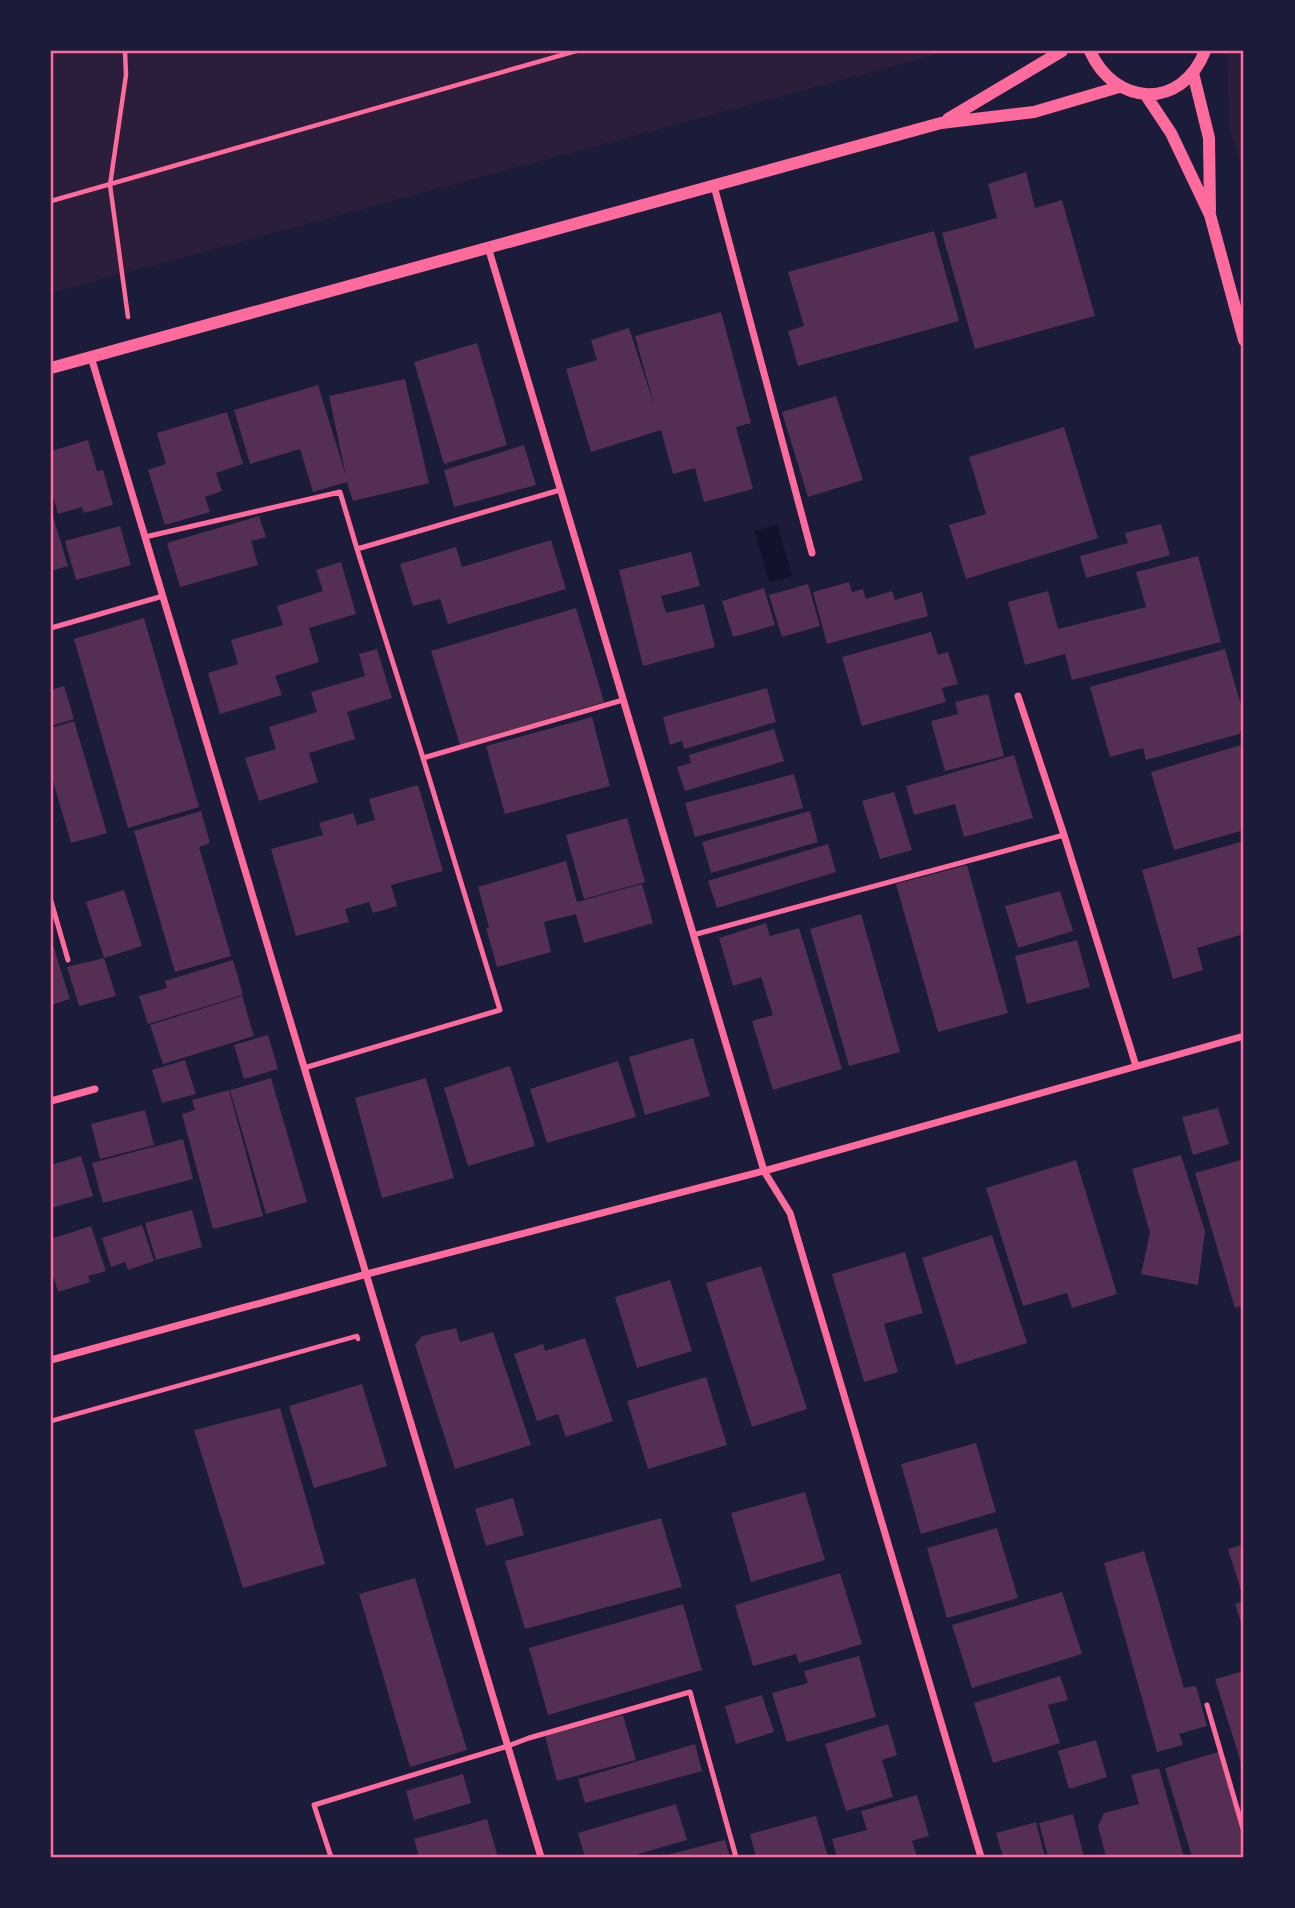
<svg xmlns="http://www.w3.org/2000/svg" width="1295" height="1908" font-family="Mulish,sans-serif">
  <rect width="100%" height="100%" fill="#1b1b3a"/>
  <path fill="#2a1e3b" d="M51 51H949L51 293Z
    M1227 51H1244V177L1229 126Z"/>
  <path fill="#12122b" d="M777 524 792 576 769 582 755 531Z"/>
  <path fill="#542f53" d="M1026 172 1035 208 1062 200 1095 316 975 349 942 233 997 218 988 184Z
    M934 231 959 321 798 366 788 331 804 326 788 272Z
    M721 312 751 423 736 427 753 489 704 502 695 468 673 474 661 430 591 452 566 369 597 360 591 340 629 328 655 408 635 336Z
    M477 343 507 445 444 464 414 362Z
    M405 379 429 483 353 501 347 482 313 492 300 449 250 464 234 410 318 385 346 476 329 396Z
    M836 396 863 480 808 497 782 412Z
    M227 412 243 464 216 473 222 491 205 497 210 512 165 525 148 470 166 464 157 433Z
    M1064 427 1098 538 966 579 949 525 986 514 969 457Z
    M88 440 97 471 103 470 113 505 84 513 82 507 58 514 51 488V451Z
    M524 445 536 485 454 507 444 470Z
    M51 510 68 566 51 571Z
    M259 516 266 537 251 541 258 565 180 587 167 543Z
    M1161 524 1170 555 1086 578 1080 556 1128 543 1125 533Z
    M120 526 131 565 76 580 65 541Z
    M551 540 566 589 448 624 440 599 413 606 400 564 456 547 462 567Z
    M691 552 700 586 661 596 666 613 704 604 715 647 643 666 619 570Z
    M1198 556 1221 642 1072 680 1065 654 1025 665 1008 602 1048 591 1058 629 1146 607 1136 572Z
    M341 562 356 614 309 628 319 662 275 676 282 695 220 714 208 673 238 664 231 640 283 625 277 606 323 591 316 570Z
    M849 582 852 592 863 589 866 599 892 591 895 600 922 592 928 616 827 644 813 592Z
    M808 584 820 626 782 637 769 595Z
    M764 588 775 625 733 637 722 601Z
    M576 608 604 702 460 745 431 651Z
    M144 618 199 807 128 828 74 639Z
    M931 632 938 655 948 652 958 684 942 688 946 702 862 726 842 657Z
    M377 649 392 698 347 712 355 739 309 753 318 782 259 801 245 758 276 749 269 727 317 712 311 692 365 676 359 654Z
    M1225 649 1244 716V724L1239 734 1146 760 1143 748 1110 757 1090 687Z
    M64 686 74 719 51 726V690Z
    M767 688 776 722 684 749 682 741 670 745 663 717Z
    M988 694 1004 756 945 771 931 721 958 714 955 702Z
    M592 717 610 786 505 814 486 746Z
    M74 721 107 833 71 843 51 774V728Z
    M774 729 784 761 685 791 677 767 691 763 689 755Z
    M1244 744V830L1174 850 1151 772Z
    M1014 755 1033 818 964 837 955 804 914 815 906 786Z
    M794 774 803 808 695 837 685 803Z
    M418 785 443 871 391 885 397 906 373 913 369 902 345 909 349 922 296 936 271 849 323 835 319 823 353 813 357 825 375 820 369 799Z
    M894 792 912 850 880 859 862 801Z
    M201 811 210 843 199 847 231 956 175 972 134 831Z
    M810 811 818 842 711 873 702 842Z
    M627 818 645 882 584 899 566 835Z
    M1244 841V934L1197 948 1203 970 1173 979 1142 870Z
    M828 844 836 872 717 908 708 881Z
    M566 861 577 902 642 884 653 923 584 943 576 914 544 922 551 952 497 967 486 928 489 927 478 887Z
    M967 865 1008 1013 938 1032 896 884Z
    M124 890 142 946 104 958 86 902Z
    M1060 891 1073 931 1018 948 1005 906Z
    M861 914 900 1052 849 1066 810 929Z
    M766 923 770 936 799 928 842 1069 773 1090 752 1021 773 1015 761 977 733 986 719 938Z
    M51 939 70 999 51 1005Z
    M1077 940 1090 987 1027 1004 1015 956Z
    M104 958 116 996 79 1006 67 967Z
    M233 960 243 995 148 1024 139 996 167 988 165 981Z
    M242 996 254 1036 163 1064 150 1025Z
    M268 1035 278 1069 244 1079 234 1045Z
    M693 1038 710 1096 645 1115 629 1057Z
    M185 1060 196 1094 162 1103 152 1070Z
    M618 1061 636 1117 547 1143 530 1089Z
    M510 1066 535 1146 468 1166 444 1088Z
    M271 1078 307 1202 266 1214 230 1090Z
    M426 1078 454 1178 382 1198 355 1098Z
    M229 1090 263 1216 213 1229 182 1114 195 1110 192 1100Z
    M1218 1108 1229 1144 1193 1155 1182 1117Z
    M145 1110 154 1145 100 1159 91 1124Z
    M183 1139 193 1179 103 1203 92 1163Z
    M1181 1155 1205 1231 1198 1285 1141 1274 1150 1233 1132 1169Z
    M81 1156 93 1196 51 1208V1165Z
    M1244 1159V1305L1235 1308 1195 1173Z
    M1076 1160 1117 1294 1072 1308 1067 1293 1023 1306 986 1188Z
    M192 1210 202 1247 156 1260 145 1223Z
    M142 1225 154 1261 128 1270 125 1262 111 1267 102 1238Z
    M91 1226 106 1271 88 1276 90 1282 58 1292 51 1268V1239Z
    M992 1235 1027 1343 956 1365 922 1258Z
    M905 1252 923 1313 884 1324 898 1372 864 1382 832 1274Z
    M761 1266 807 1409 752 1427 706 1283Z
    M670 1280 692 1351 637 1368 615 1297Z
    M456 1328 460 1342 493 1332 531 1445 455 1469 415 1345 422 1336Z
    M585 1338 613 1421 566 1437 558 1414 537 1421 514 1354 543 1344 545 1351Z
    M706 1377 727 1445 648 1469 627 1401Z
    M362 1384 387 1466 314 1488 289 1406Z
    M280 1408 325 1564 243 1588 194 1430Z
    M976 1443 996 1512 921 1534 901 1464Z
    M805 1492 825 1560 751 1582 731 1513Z
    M513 1498 524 1535 486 1546 475 1509Z
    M661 1518 682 1587 525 1629 505 1561Z
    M997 1528 1018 1598 947 1618 927 1548Z
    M1244 1544V1600L1228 1549Z
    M1144 1551 1184 1688 1196 1686 1207 1726 1179 1734 1183 1745 1157 1752 1104 1563Z
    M840 1573 862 1644 799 1663 796 1654 753 1666 735 1605Z
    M415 1578 467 1750 410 1767 359 1594Z
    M1062 1592 1082 1654 972 1688 952 1625Z
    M1244 1601V1631L1235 1604Z
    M683 1604 702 1670 548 1715 529 1648Z
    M859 1656 876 1717 787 1742 772 1693 808 1683 804 1671Z
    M1244 1671V1773L1215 1679Z
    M1060 1676 1068 1700 1048 1705 1060 1743 993 1763 974 1703Z
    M762 1695 774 1732 736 1744 725 1706Z
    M623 1715 636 1760 557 1781 545 1736Z
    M888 1724 897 1755 882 1760 893 1797 846 1811 825 1744Z
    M1096 1740 1107 1777 1069 1789 1058 1751Z
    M695 1744 702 1771 585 1803 578 1779Z
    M1218 1752 1244 1838V1857H1192L1165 1768Z
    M1159 1768 1184 1857H1106L1098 1826 1104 1813 1139 1804 1131 1775Z
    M463 1774 471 1803 414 1820 406 1791Z
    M917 1795 929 1836 912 1841 917 1857H837L832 1839 867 1830 861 1811Z
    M676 1804 687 1840 628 1857H585L578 1833Z
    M1073 1814 1084 1857H1048L1039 1823Z
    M816 1816 828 1857H756L750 1834Z
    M487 1819 498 1857H419L414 1839Z
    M1036 1822 1045 1857H1003L996 1833Z
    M725 1840 730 1857H663V1856Z"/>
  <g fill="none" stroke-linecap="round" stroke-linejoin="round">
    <path stroke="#ff6b9d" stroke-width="4.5" d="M125 51 126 75 110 185 128 317
      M51 201 576 51
      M51 1421 357 1336 358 1339"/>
    <path stroke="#ff6b9d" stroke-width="5" d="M560 490 357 549 423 758 623 700
      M145 537 340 492 357 549
      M51 628 163 596
      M51 901 68 960
      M693 935 1064 835
      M304 1068 500 1010 423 758
      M1207 1705 1244 1832
      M331 1857 314 1805 508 1746 529 1738 690 1692 736 1857"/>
    <path stroke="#ff6b9d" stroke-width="7" d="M714 186 812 553
      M488 247 764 1171 790 1213 981 1857
      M91 357 541 1857
      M1018 696 1064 835 1136 1066
      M51 1101 95 1089
      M51 1360 367 1274 764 1171 1244 1036"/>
    <path stroke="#ff6b9d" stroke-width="12" d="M1090 51C1115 107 1182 110 1205 51
      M1193 73 1209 138 1210 211
      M1145 94 1171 133 1210 215 1244 340
      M948 119 1062 51
      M51 368 941 123 1034 112 1119 87"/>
  </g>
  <rect width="1295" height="1908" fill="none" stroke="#1b1b3a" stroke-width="105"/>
  <rect x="52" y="52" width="1190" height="1804" fill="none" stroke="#ff6b9d" stroke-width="2.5"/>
</svg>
